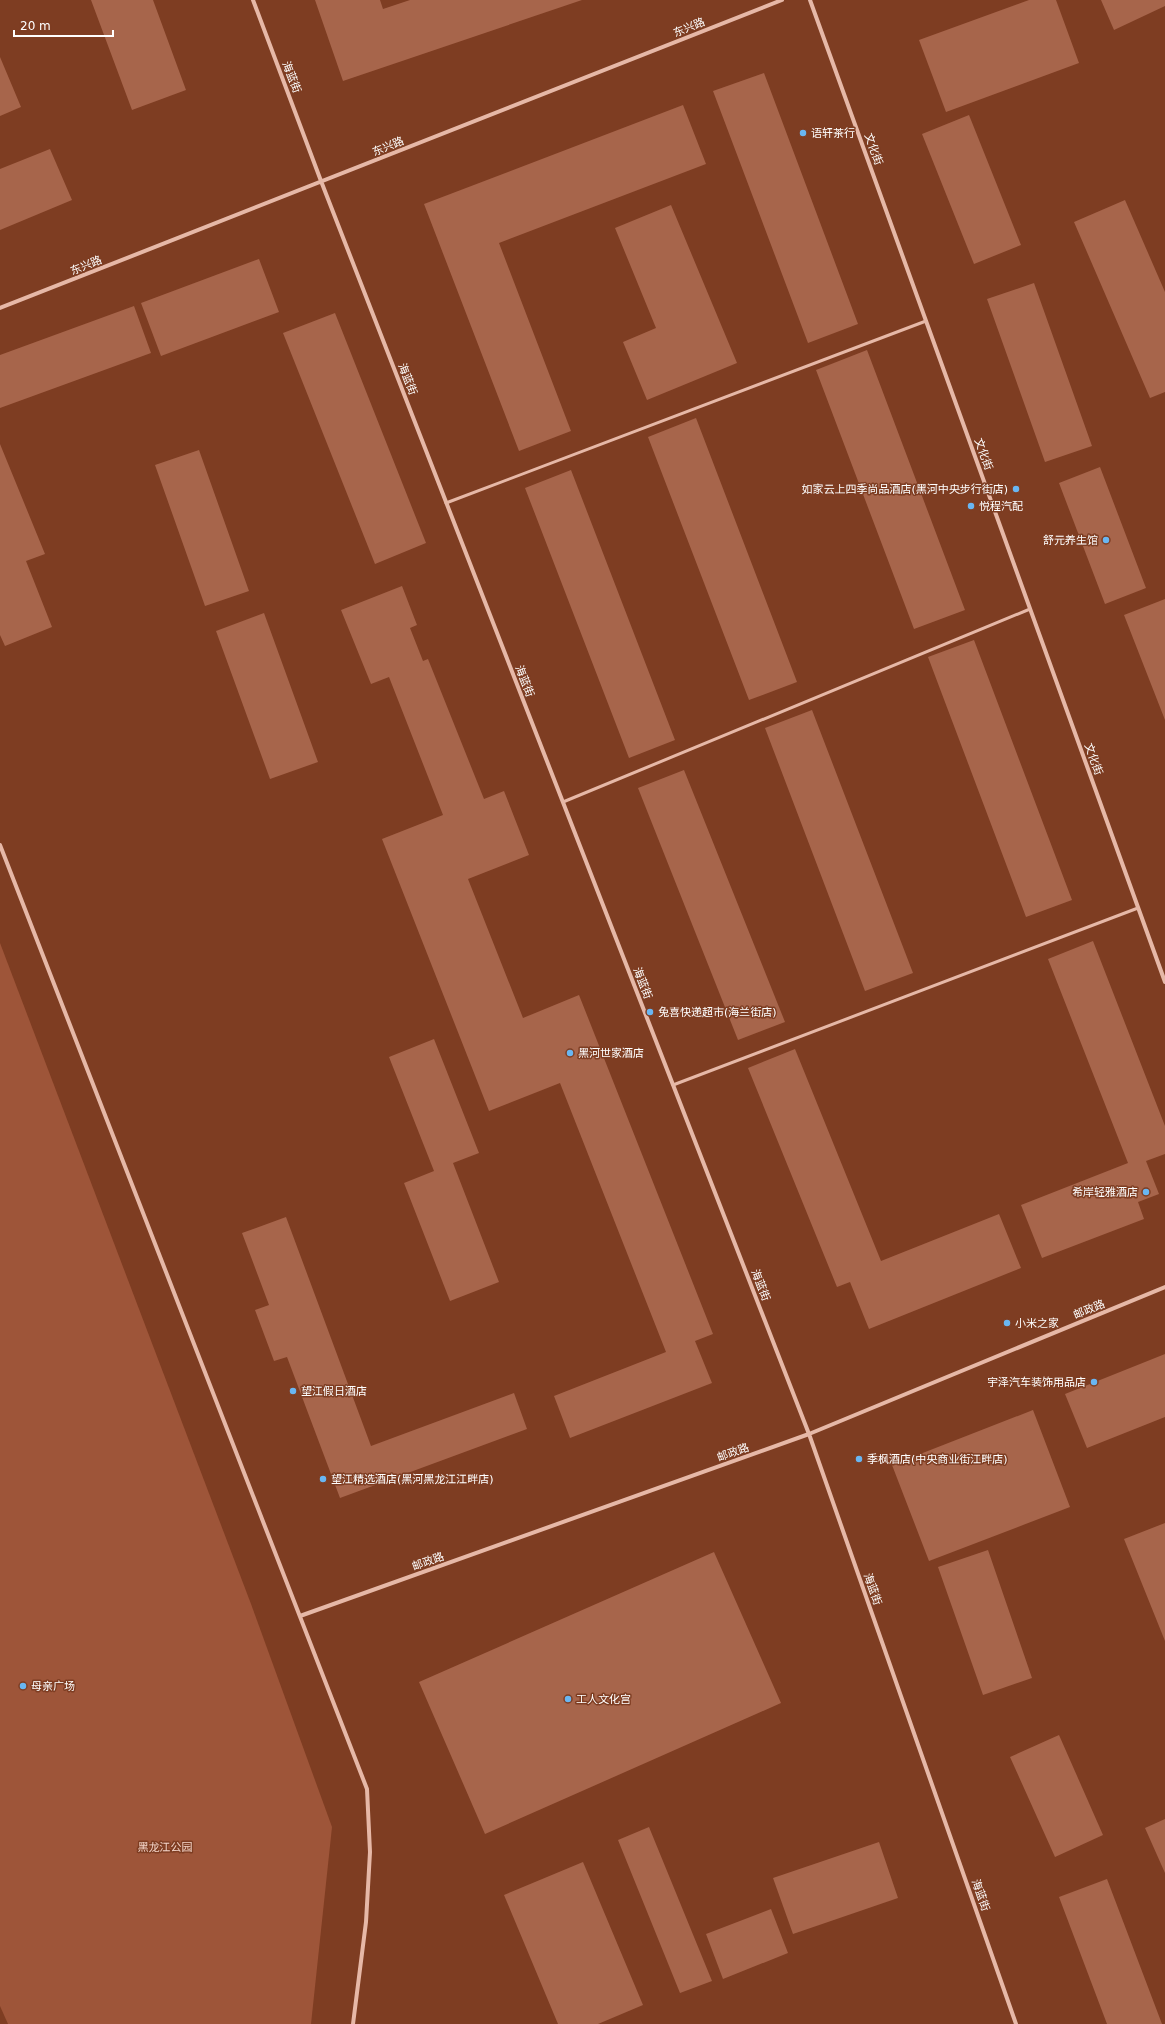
<svg xmlns="http://www.w3.org/2000/svg" width="1165" height="2024" font-family="'DejaVu Sans','Noto Sans SC',sans-serif">
  <rect width="100%" height="100%" fill="#7e3d22"/>
  <path fill="#9e5539" d="M0 943 251 1604 332 1827 311 2024H8L0 2006Z"/>
  <path fill="#a7654b" d="M91 0H153L186 90 132 110Z
    M315 0H380L383 9 410 0H582L343 81Z
    M1029 0H1056L1079 63 946 112 919 40Z
    M1101 0H1165V6L1114 30Z
    M0 57 21 107 0 116Z
    M764 73 858 324 808 343 713 91Z
    M683 105 706 164 499 243 571 431 519 451 424 204Z
    M969 115 1021 245 974 264 922 134Z
    M50 149 72 200 0 230V169Z
    M1125 200 1165 292V392L1150 398 1074 222Z
    M671 205 737 363 647 400 623 342 656 328 615 228Z
    M259 259 279 312 161 356 141 303Z
    M1034 283 1092 446 1045 462 987 299Z
    M134 306 151 353 0 408V355Z
    M335 313 426 543 375 564 283 333Z
    M867 350 965 610 914 629 816 370Z
    M696 418 797 682 749 700 648 437Z
    M0 444 45 554 26 561 52 627 5 646 0 635Z
    M199 450 249 591 205 606 155 465Z
    M1100 467 1146 588 1105 604 1059 483Z
    M571 470 675 740 629 758 525 488Z
    M402 586 417 625 410 628 423 661 428 659 484 799 504 791 529 855 468 879 523 1018 579 995 713 1334 695 1341 712 1383 570 1438 554 1396 666 1352 560 1083 489 1111 382 839 443 815 389 677 371 684 341 610Z
    M1165 599V720L1124 615Z
    M264 613 318 762 270 779 216 631Z
    M974 640 1072 900 1026 917 928 657Z
    M812 710 913 973 865 991 765 728Z
    M684 770 785 1022 738 1040 638 788Z
    M1093 941 1165 1126V1154L1146 1161 1159 1194 1138 1202 1144 1219 1042 1258 1021 1205 1128 1163 1048 959Z
    M434 1039 479 1153 453 1163 499 1282 450 1301 404 1183 434 1171 389 1057Z
    M795 1049 881 1261 999 1214 1021 1268 869 1329 850 1282 837 1287 748 1068Z
    M286 1217 371 1446 514 1393 527 1429 340 1498 287 1357 274 1361 255 1310 269 1305 242 1233Z
    M1165 1354V1417L1087 1448 1065 1394Z
    M1033 1410 1070 1507 929 1561 892 1465Z
    M1165 1523V1641L1124 1539Z
    M988 1550 1032 1678 983 1695 938 1567Z
    M714 1552 781 1703 485 1834 419 1682Z
    M1059 1735 1103 1835 1055 1857 1010 1757Z
    M1165 1819V1873L1145 1828Z
    M649 1827 712 1981 680 1993 618 1840Z
    M879 1842 898 1898 793 1934 773 1878Z
    M583 1862 643 2005 598 2024H558L504 1895Z
    M1107 1879 1162 2024H1107L1059 1897Z
    M771 1909 788 1953 723 1979 706 1934Z"/>
  <g fill="none" stroke-linecap="round" stroke-linejoin="round">
    <path stroke="#e6b8a7" stroke-width="3" d="M446 503 926 321
      M563 802 1030 609
      M673 1085 1138 908"/>
    <path stroke="#e6b8a7" stroke-width="4" d="M253 0 321 181 809 1434 1016 2024
      M810 0 1165 982
      M0 308 782 0
      M0 845 367 1789 370 1852 366 1922 353 2024
      M300 1616 809 1434 1165 1287"/>
  </g>
  <g fill="#69b6f2" stroke="#7e3d22" stroke-width="1.5">
    <circle cx="803" cy="133" r="4"/>
    <circle cx="1016" cy="489" r="4"/>
    <circle cx="971" cy="506" r="4"/>
    <circle cx="1106" cy="540" r="4"/>
    <circle cx="650" cy="1012" r="4"/>
    <circle cx="570" cy="1053" r="4"/>
    <circle cx="1146" cy="1192" r="4"/>
    <circle cx="1007" cy="1323" r="4"/>
    <circle cx="1094" cy="1382" r="4"/>
    <circle cx="293" cy="1391" r="4"/>
    <circle cx="859" cy="1459" r="4"/>
    <circle cx="323" cy="1479" r="4"/>
    <circle cx="23" cy="1686" r="4"/>
    <circle cx="568" cy="1699" r="4"/>
  </g>
  <g text-anchor="middle" stroke-width="3" stroke-linejoin="round" paint-order="stroke">
    <g font-size="11" fill="#fff" stroke="#7e3d22">
      <text transform="translate(689 27) rotate(-22)" y="4">东兴路</text>
      <text transform="translate(292 77) rotate(69)" y="4">海蓝街</text>
      <text transform="translate(388 146) rotate(-22)" y="4">东兴路</text>
      <text transform="translate(874 149) rotate(70)" y="4">文化街</text>
      <text transform="translate(86 265) rotate(-22)" y="4">东兴路</text>
      <text transform="translate(408 379) rotate(69)" y="4">海蓝街</text>
      <text transform="translate(984 454) rotate(70)" y="4">文化街</text>
      <text transform="translate(525 681) rotate(69)" y="4">海蓝街</text>
      <text transform="translate(1094 759) rotate(70)" y="4">文化街</text>
      <text transform="translate(643 983) rotate(69)" y="4">海蓝街</text>
      <text transform="translate(761 1285) rotate(69)" y="4">海蓝街</text>
      <text transform="translate(1089 1309) rotate(-22)" y="4">邮政路</text>
      <text transform="translate(733 1452) rotate(-20)" y="4">邮政路</text>
      <text transform="translate(428 1561) rotate(-20)" y="4">邮政路</text>
      <text transform="translate(873 1589) rotate(71)" y="4">海蓝街</text>
      <text transform="translate(981 1895) rotate(71)" y="4">海蓝街</text>
    </g>
    <g font-size="11" fill="#fff" stroke="#7e3d22" text-anchor="start">
      <text x="811" y="137">语轩茶行</text>
      <text x="1008" y="493" text-anchor="end">如家云上四季尚品酒店(黑河中央步行街店)</text>
      <text x="979" y="510">悦程汽配</text>
      <text x="1098" y="544" text-anchor="end">舒元养生馆</text>
      <text x="658" y="1016">兔喜快递超市(海兰街店)</text>
      <text x="578" y="1057">黑河世家酒店</text>
      <text x="1138" y="1196" text-anchor="end">希岸轻雅酒店</text>
      <text x="1015" y="1327">小米之家</text>
      <text x="1086" y="1386" text-anchor="end">宇泽汽车装饰用品店</text>
      <text x="301" y="1395">望江假日酒店</text>
      <text x="867" y="1463">季枫酒店(中央商业街江畔店)</text>
      <text x="331" y="1483">望江精选酒店(黑河黑龙江江畔店)</text>
      <text x="31" y="1690">母亲广场</text>
      <text x="576" y="1703">工人文化宫</text>
    </g>
    <g font-size="11" fill="#f5d6ca" stroke="#7e3d22">
      <text x="165" y="1851">黑龙江公园</text>
    </g>
  </g>
  <path d="M14 30v6h99v-6" fill="none" stroke="#ffffff" stroke-width="2"/>
  <text x="20" y="30" font-size="12" fill="#ffffff" stroke="#7e3d22" stroke-width="3" paint-order="stroke">20 m</text>
</svg>
